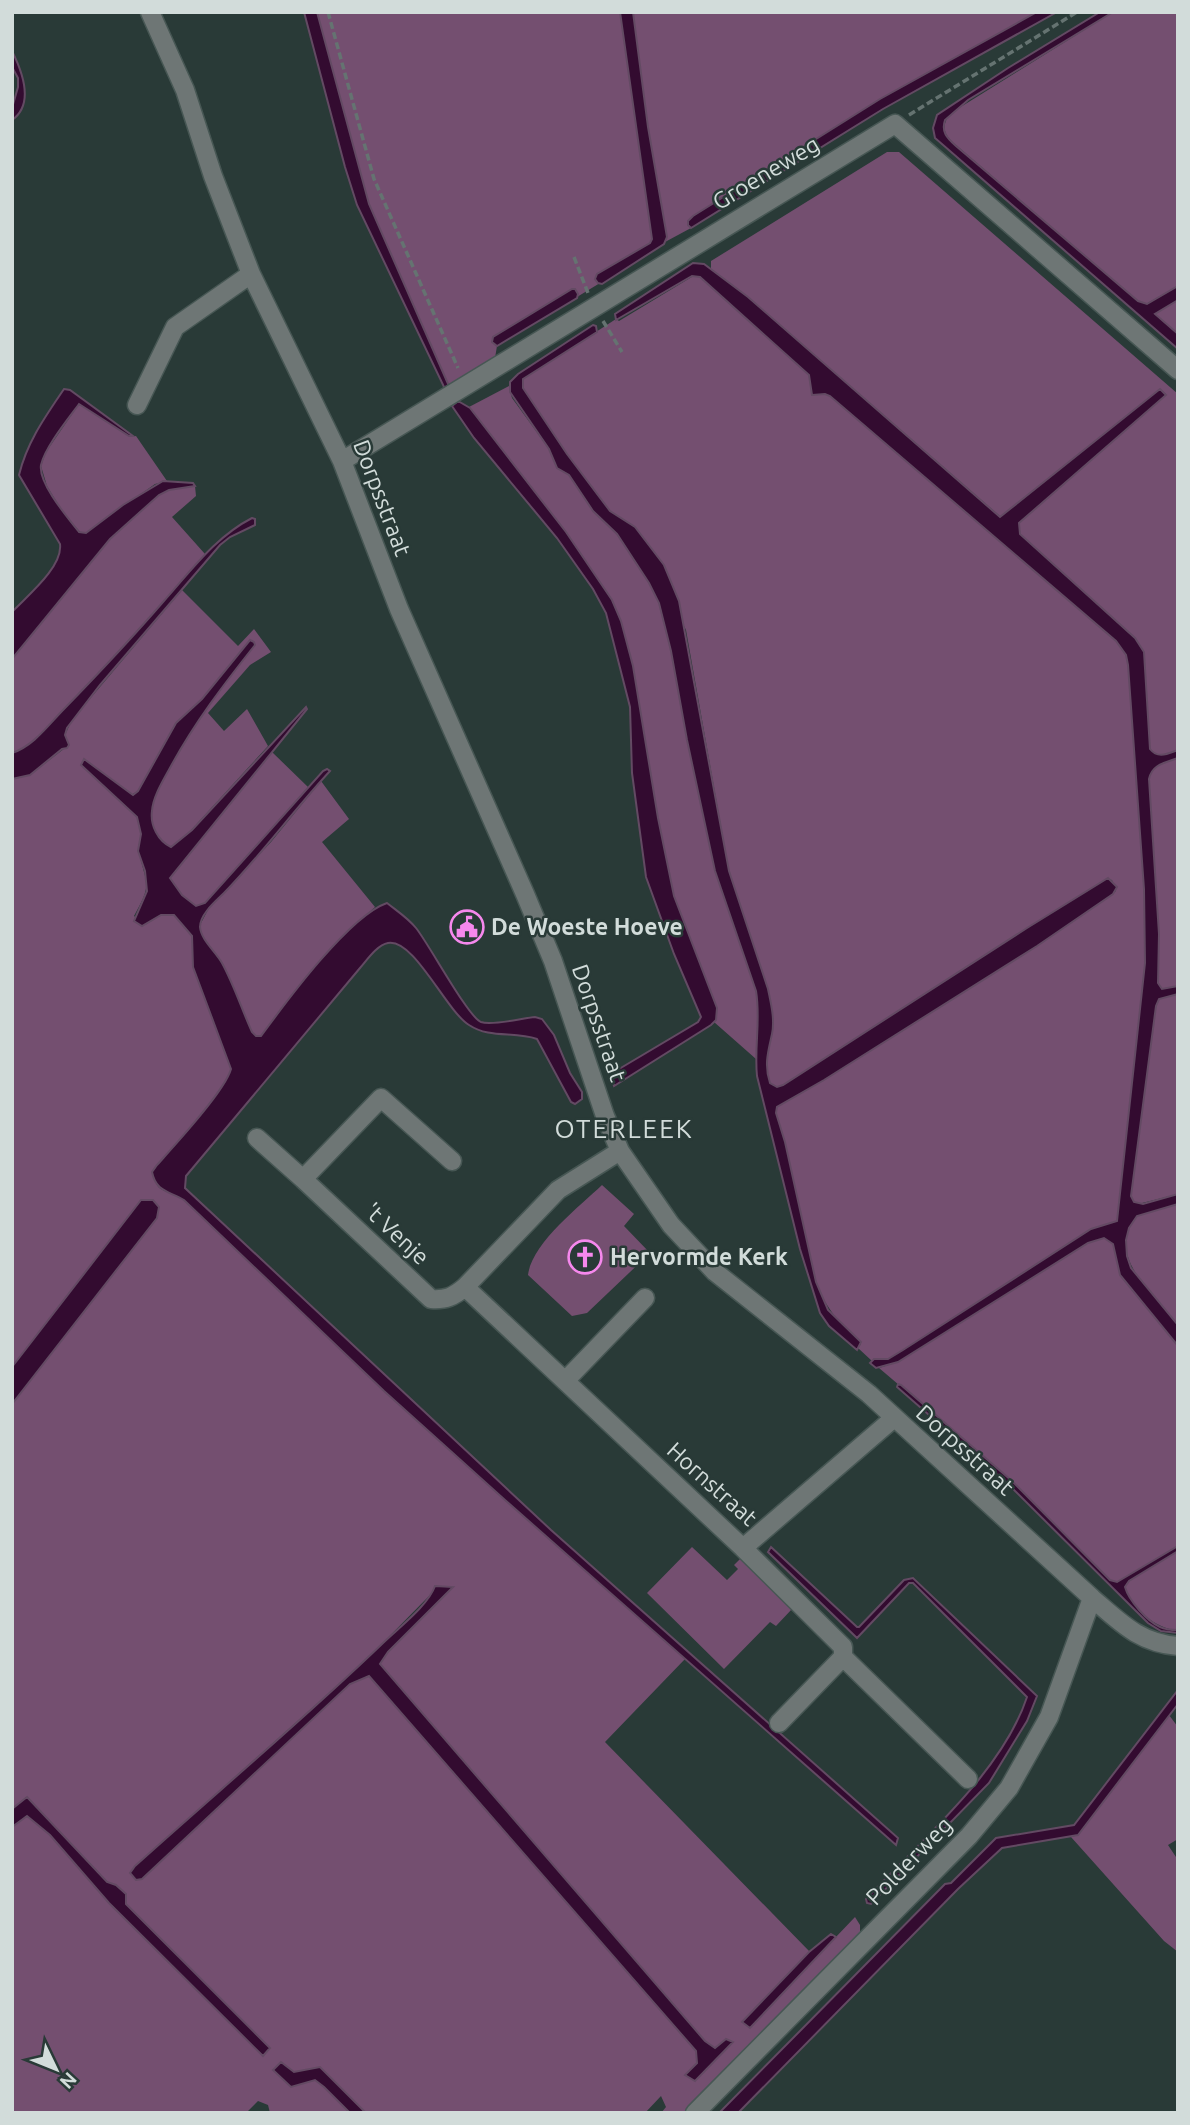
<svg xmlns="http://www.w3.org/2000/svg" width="1190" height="2125" font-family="Ubuntu,sans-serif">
  <rect width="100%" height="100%" fill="#293a37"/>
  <path fill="#744f70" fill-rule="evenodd" d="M317 12H620L652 239 650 243 597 274 598 283H600L577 297 578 294 497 346 495 358 448 387 369 204Z
    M633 12H1037L880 99 693 216 688 225 691 228 665 242 667 237 648 127Z
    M1113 12H1178V286L1146 304 1138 301 956 145C944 135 940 126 951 113Z
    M887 152H899L1178 394V750C1167 754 1158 759 1150 749L1144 652 1020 534 1019 523 1166 394 1160 389 1001 517 748 297 711 269V261Z
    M695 275 700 277 809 375 816 395 825 394 830 396 1116 641 1126 655 1128 665 1144 889 1145 963 1117 1221 1091 1229 903 1350 888 1359H874L872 1361 858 1348 861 1344C840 1323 827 1311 816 1282L785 1142 776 1113 777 1107 824 1080 1037 946 1116 891 1112 880 1108 879 1027 928 783 1085 777 1087 770 1083C764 1065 768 1052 772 1034 775 1019 771 1004 768 989L729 871 686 630 635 527 610 511 567 454 523 388V379L616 319 619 321Z
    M1178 300V334L1155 314Z
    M509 386 512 398 549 449 556 466 569 475 593 511 617 534 649 583 659 603 671 651 687 740 715 871 756 991 759 1021 756 1059 714 1022 716 1020 717 1008 674 896 658 818 633 666 621 621 612 600 566 532 469 407Z
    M79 404 133 436H136L167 481 155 484 86 533 82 534 64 514 47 486 41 466 46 452Z
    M195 486 196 496 172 517 205 554C160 606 113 658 65 708 49 724 34 746 12 753V659L110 539 159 495 169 490Z
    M182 590 238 646 254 629 271 652 250 665 208 713 224 731 247 709 268 746 183 839 171 847C158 841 150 825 152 811 153 796 164 779 171 766 195 722 224 684 254 645L252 640 202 699 176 723 138 791 131 795C132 811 139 817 141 832 141 839 137 846 139 853 147 887 152 883 134 916L145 925 161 915H175L192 936 193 967 231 1069C225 1091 174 1146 157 1165 150 1194 165 1188 184 1200L384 1391 685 1659 605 1742 810 1952 742 2022 750 2027 855 1917 860 1925V1935L685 2113H661L666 2107 661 2096 645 2113H366L320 2067 294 2072 281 2063 273 2070 315 2080 324 2086 350 2113H270L268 2105 258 2101 246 2113H12V1827L27 1816 50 1835 109 1903H126V1894L116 1885 108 1882 26 1797 12 1809V1404L157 1218 159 1207 153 1200H141L12 1367V779L30 775 69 745 65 735 72 720ZM452 1587 388 1652 380 1664 705 2041 715 2048 733 2042 695 2081 686 2075 697 2063 696 2051 369 1676 350 1684 142 1879 136 1880 135 1866 366 1660 433 1592Z
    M272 752 308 787 211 897 205 903 196 906 182 895 170 878Z
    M1178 758V986L1162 989 1158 983 1159 934 1149 779C1152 764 1165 763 1178 758Z
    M321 781 349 819 322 842 375 907C332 945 295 990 261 1036H256L252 1032 223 964 204 938 200 929 201 923 209 908 271 842Z
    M1178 994V1194L1138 1204 1132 1200 1131 1196 1156 1006 1159 999Z
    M602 1185 634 1214 624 1226 650 1253 587 1313 572 1316 528 1275C532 1243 579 1207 602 1185Z
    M1178 1204V1325C1156 1298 1102 1252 1137 1216Z
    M1104 1238 1113 1243 1120 1275 1178 1346V1546L1117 1582 1110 1580 1098 1569 1012 1481 879 1368 898 1362 1088 1243Z
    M692 1547 727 1580 738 1569 734 1565 741 1558 792 1609 776 1626 770 1622 724 1669 647 1593Z
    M1178 1551V1630C1156 1630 1131 1607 1125 1587L1129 1581Z
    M1169 1715 1178 1727V1839L1168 1845 1178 1860V1952L1164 1941 1071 1837 1078 1835Z"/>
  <path fill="#330b30" stroke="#634a63" stroke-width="2" d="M304 12H317L369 204 449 386 445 389 357 205 345 167Z
    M620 12H633L648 127 667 237 664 244 602 284 598 283 595 279 597 274 650 243 652 239Z
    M1037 12H1057L883 109 691 228 688 225V221L693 216 880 99Z
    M1100 12H1113L968 100 945 120C941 132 947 138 956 146L1138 301 1147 304 1178 286V300L1155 314 1178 334V349L935 138 933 128 937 115 1008 68Z
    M12 51C22 71 35 104 12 120V108L18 87V78L12 67Z
    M693 263 704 264 748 297 1000 517 1160 389 1166 395 1019 523 1020 534 1135 638 1144 652 1150 749C1158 759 1167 754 1178 750V758C1165 763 1152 764 1149 779L1159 934 1158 983 1162 989 1178 986V994L1159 999 1156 1006 1131 1196 1134 1202 1143 1204 1178 1194V1204L1137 1216 1129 1228 1126 1240 1127 1256 1131 1268 1178 1325V1346L1120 1275 1113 1244 1104 1238 1088 1243 898 1362 876 1368 870 1363 874 1359H888L903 1350 1091 1229 1117 1221 1145 963 1144 889 1128 665 1126 655 1116 641 830 396 825 394 812 395 809 375 700 277 692 276 616 320 615 314Z
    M572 289H575L578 294 577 298 497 346 492 342 493 337Z
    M593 325 596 326 597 332 523 379V388L567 454 610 511 635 527 664 565 679 601 729 871 768 989C771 1004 775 1019 772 1034 768 1052 764 1065 770 1083L777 1087 783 1085 1027 928 1108 878 1117 887 1113 894 1037 946 824 1080 777 1107 776 1113 785 1142 816 1282 828 1310 861 1342 857 1350 829 1326 820 1313 800 1249 757 1076C754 1047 761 1020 756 991L715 871 687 740 671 651 659 603 649 583 617 534 593 511 569 475 557 468 549 449 510 392V382L518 374Z
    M64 389 70 390 133 436H129L79 404C68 419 45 447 41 465 38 483 68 518 79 532L86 533 123 505 163 481 193 483 195 486 169 490 159 495 110 539 12 659V612C27 596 63 567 60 544L19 475C27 442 45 417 64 389Z
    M458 401 470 408 566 532 612 600 621 621 633 666 658 818 674 896 717 1008 716 1020 711 1025 614 1086 610 1075 614 1072 698 1022 701 1017 674 954 646 877 632 773 630 707 606 613 593 589 557 538 474 438 452 406Z
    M252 518 255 519V525L230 537 220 545 100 685 67 728 65 735 69 745 67 748 62 749 30 775 12 779V753C34 746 49 724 65 708 98 674 131 639 163 602 190 572 215 537 252 518Z
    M250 640 254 642 255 645C224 684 195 722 171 766 164 779 153 796 152 811 150 825 158 841 171 847L192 830 306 707 307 709 170 878 182 895 196 906 205 903 323 771 327 769 330 771C293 811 262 854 224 893 216 901 200 914 200 927 201 940 216 952 222 963 234 985 242 1010 252 1032L256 1036H261C286 1002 349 916 387 903 397 911 408 918 416 928 429 944 468 1017 481 1022 493 1026 522 1018 535 1017L542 1019 554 1035 570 1073 582 1092V1099L575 1104 571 1102 537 1039C514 1031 490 1039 469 1025 446 1011 414 938 388 943 377 945 367 960 360 968L186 1176 185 1188 551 1530 898 1838 896 1845 505 1500 384 1391 184 1200C169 1191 156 1192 152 1172L157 1165C174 1146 225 1091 231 1069L193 967 192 936 174 915H161L142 926 134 921 147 891 145 871 138 851 141 834 137 817 81 765 84 759 133 795 138 791 176 723 202 699Z
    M141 1200H153L159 1207 157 1218 12 1404V1367Z
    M898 1384 901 1385 1012 1481 1110 1580 1117 1582 1178 1546V1551L1129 1581 1125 1587C1129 1601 1147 1621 1160 1627 1166 1630 1172 1630 1178 1630V1633L1161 1631 1148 1623 1009 1485 897 1387Z
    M771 1547 857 1627H859L904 1580 913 1578 1037 1696 1027 1721 989 1783 871 1904 867 1903 866 1899C920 1841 1002 1773 1027 1697L913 1583H909L857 1638 768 1552Z
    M435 1586 453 1587 388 1652 380 1664 705 2041 715 2048 726 2039 733 2042 695 2081 685 2075 697 2063 696 2051 369 1676 350 1684 142 1879 136 1880 130 1873 135 1866C217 1792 302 1721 382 1644 397 1629 428 1606 435 1586Z
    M1178 1690V1704L1078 1835 1002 1848 958 1889 738 2113H719L945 1884 951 1883 996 1838 1074 1825Z
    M27 1797 107 1882 116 1885 126 1894V1904L270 2048 263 2056 109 1903 50 1835 27 1816 12 1827V1809Z
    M831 1934 836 1937 750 2028 742 2022 809 1952Z
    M281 2062 294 2072 320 2067 366 2113H350L324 2087 315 2080 291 2087 273 2070Z"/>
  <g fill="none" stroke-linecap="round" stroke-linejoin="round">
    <defs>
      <path id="minor" d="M150 12 185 90 213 176 251 274 342 461 399 609 525 894 553 961 605 1116 620 1151 671 1225 715 1272 869 1394 1092 1598C1120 1622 1139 1643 1178 1646
        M137 405 175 327 251 274
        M342 461 895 124 1178 370
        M257 1138 303 1179
        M452 1161 381 1098 303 1179 431 1299C446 1300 453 1297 465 1287L558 1190 620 1151
        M465 1287 743 1548 894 1418
        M565 1381 645 1298
        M743 1548 843 1647V1657L968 1779
        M779 1723 843 1657
        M695 2113 969 1836 1009 1788 1049 1717 1092 1598"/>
    </defs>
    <use href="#minor" stroke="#475754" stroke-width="21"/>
    <path stroke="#657371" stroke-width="3.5" stroke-dasharray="7 3.5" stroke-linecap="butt" d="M328 12 374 179 458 368
      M909 115 1077 12
      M574 257 588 293
      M603 321 622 352"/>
    <use href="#minor" stroke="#6e7675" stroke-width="18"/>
  </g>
  <defs>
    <symbol id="civic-ring" viewBox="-11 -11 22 22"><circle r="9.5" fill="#293a37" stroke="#f688ed" stroke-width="1.5"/><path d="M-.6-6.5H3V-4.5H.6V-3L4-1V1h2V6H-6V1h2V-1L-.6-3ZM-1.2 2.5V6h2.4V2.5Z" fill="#f688ed"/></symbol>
    <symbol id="church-ring" viewBox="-11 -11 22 22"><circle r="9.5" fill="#293a37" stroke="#f688ed" stroke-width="1.5"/><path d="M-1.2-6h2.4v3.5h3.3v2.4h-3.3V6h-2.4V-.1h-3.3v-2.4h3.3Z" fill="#f688ed"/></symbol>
  </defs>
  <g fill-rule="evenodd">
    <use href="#civic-ring" x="448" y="908" width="38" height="38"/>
    <use href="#church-ring" x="566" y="1238" width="38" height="38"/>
  </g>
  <g text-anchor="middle" stroke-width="5" stroke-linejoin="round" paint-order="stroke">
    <g font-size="23" fill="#d2dcda" stroke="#293a37">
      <text transform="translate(766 173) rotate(-31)" y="8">Groeneweg</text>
      <text transform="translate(382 498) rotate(69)" y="8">Dorpsstraat</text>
      <text transform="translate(599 1023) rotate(71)" y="8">Dorpsstraat</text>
      <text transform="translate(397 1234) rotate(43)" y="8">'t Venje</text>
      <text transform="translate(965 1450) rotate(42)" y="8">Dorpsstraat</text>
      <text transform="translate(712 1484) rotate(42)" y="8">Hornstraat</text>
      <text transform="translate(909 1861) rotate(-46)" y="8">Polderweg</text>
    </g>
    <g font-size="23" font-weight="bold" fill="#d2dcda" stroke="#293a37" text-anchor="start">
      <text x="491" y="935">De Woeste Hoeve</text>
      <text x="610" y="1265">Hervormde Kerk</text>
    </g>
    <g font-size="26" letter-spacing="2" fill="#d2dcda" stroke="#293a37">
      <text x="624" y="1138">OTERLEEK</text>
    </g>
  </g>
  <rect width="1190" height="2125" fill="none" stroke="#d2dcda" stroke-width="28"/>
  <g transform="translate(56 2069) rotate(133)" stroke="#293a37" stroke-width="5" paint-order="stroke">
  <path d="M0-5L12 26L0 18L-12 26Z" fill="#d2dcda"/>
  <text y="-10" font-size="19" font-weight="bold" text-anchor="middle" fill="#d2dcda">N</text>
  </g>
</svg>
